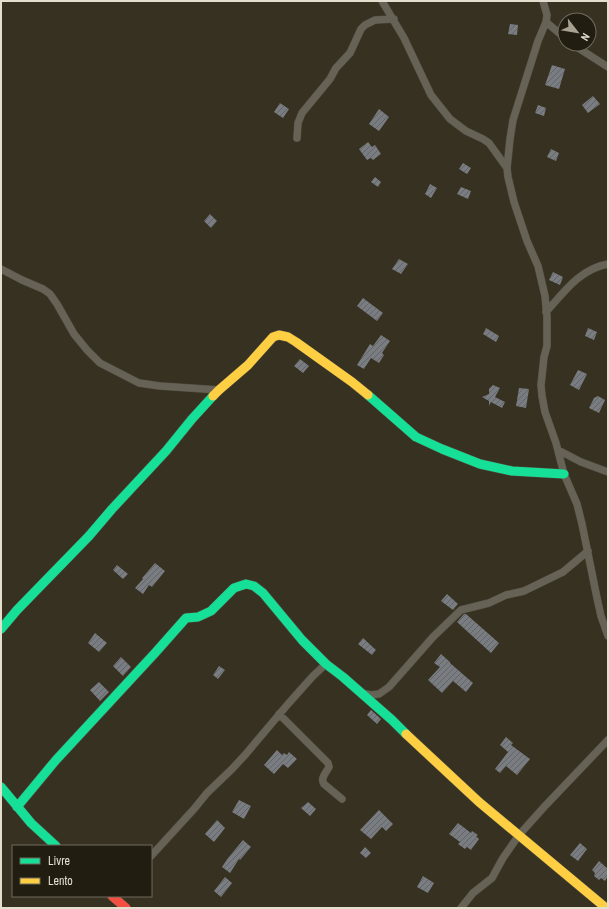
<svg xmlns="http://www.w3.org/2000/svg" width="609" height="909" font-family="'Archivo Narrow',sans-serif">
  <defs>
    <pattern id="building-hatch" width="6" height="6" patternUnits="userSpaceOnUse"><rect width="6" height="6" fill="#797c81"/><path d="M-1 1l2-2M0 6l6-6M5 7l2-2" fill="none" stroke="#646566"/></pattern>
  </defs>
  <rect width="100%" height="100%" fill="#363121"/>
  <path fill="url(#building-hatch)" d="M510 24 518 25 517 35 508 34Z
    M552 65 565 69 559 89 545 85Z
    M593 96 600 104 588 113 582 105Z
    M280 103 289 109 283 118 274 112Z
    M538 105 546 108 544 116 535 113Z
    M379 109 389 117 379 131 369 124Z
    M368 142 372 147 375 145 381 154 373 160 371 158 367 160 359 149Z
    M551 149 559 153 556 161 547 157Z
    M463 163 471 168 467 174 459 169Z
    M375 177 381 182 378 187 371 182Z
    M430 184 437 188 431 198 425 194Z
    M461 187 471 191 468 199 457 194Z
    M210 214 217 221 211 228 204 221Z
    M399 259 408 264 401 274 392 269Z
    M553 272 563 277 560 285 549 280Z
    M363 298 383 313 377 321 357 306Z
    M486 328 499 336 496 342 483 334Z
    M588 328 597 332 594 340 585 336Z
    M381 335 390 341 382 353 384 355 379 363 371 358 364 369 357 365 370 344 373 346Z
    M300 359 309 366 303 373 294 366Z
    M578 370 587 374 579 390 570 385Z
    M493 385 500 388 495 397 505 402 502 408 491 402 489 406V401L482 397 489 394V389Z
    M519 388 529 389 526 408 516 406Z
    M598 396 605 400 599 413 589 408 594 398Z
    M155 563 165 571 152 587 149 585 143 594 135 588 143 579 142 578Z
    M117 565 128 574 123 579 113 570Z
    M447 594 458 604 453 610 441 601Z
    M464 614H466L499 643 491 653 457 622Z
    M95 633 107 643 99 652 88 643Z
    M363 638 376 650 372 655 358 644Z
    M441 654 450 662V663L473 683 466 692 453 681 442 693 428 680 440 667 434 663Z
    M121 657 131 667 123 676 113 666Z
    M219 666 225 670 218 679 213 675Z
    M99 682 109 692 100 701 90 690Z
    M371 710 381 719 377 724 367 715Z
    M506 737 513 743 511 745 530 759 517 775 506 766 500 773 495 769 508 752 500 745Z
    M277 750 282 755 284 753 287 755 289 752 297 759 288 768 283 764 274 774 264 765Z
    M239 800 251 806 244 819 232 812Z
    M308 802 316 809 310 816 301 808Z
    M379 810 393 824 386 831 382 827 371 839 360 830Z
    M217 820 225 828 214 842 205 834Z
    M458 823 471 833 472 831 478 835 476 836 479 839 471 850 467 847 465 849 458 844 460 842 449 834Z
    M243 840 251 847 240 860 239 859 230 873 222 867 228 858Z
    M580 843 587 849 578 861 570 855Z
    M365 847 371 853 366 858 360 853Z
    M599 861 608 869V876L605 881 601 878 599 880 594 876 595 873 592 870Z
    M423 876 434 883 428 893 417 887Z
    M225 877 232 883 221 897 214 891Z"/>
  <g fill="none" stroke-linecap="round" stroke-linejoin="round">
    <defs>
      <path id="street" d="M382 1 404 38 431 95 450 119 466 131 483 139 489 143 507 168
        M543 1 547 15 546 22 538 41 513 120 510 139 507 168 508 177 514 202 527 241 538 266 545 296 547 317V346L544 357 541 385 542 396 545 412 556 443 564 474 577 504 582 524 597 598 601 616 608 636
        M546 22 565 38
        M572 44 608 67
        M297 138 298 123 302 113 330 79 336 68 350 53 361 29 365 25 375 20 394 19
        M1 269 22 280 43 289 50 294 57 304 74 334 87 350 100 363 139 383 160 386 219 390
        M546 312C564 292 580 269 608 264
        M558 450 581 462 608 472
        M361 693 371 695 379 694 389 687 433 637 461 610 489 603 506 595 524 591 563 572 588 551
        M279 714 328 763 329 767C326 773 320 778 324 784L342 799
        M151 856 194 809 207 793 232 769 245 755 288 704 313 676 326 664
        M461 908 473 893 492 878 503 858 519 835 545 806 608 740"/>
      <path id="fast" d="M368 395 416 437 442 449 480 464 512 471 564 474
        M1 629 17 610 89 536 112 509 166 451 192 419 213 396
        M1 787 31 823 56 846
        M17 807 56 760 155 653 186 618 198 617 211 611 234 588 246 584 254 586 263 593 302 640 326 664 343 677 392 720 406 734"/>
      <path id="slow" d="M213 396 219 390 248 365 273 337 279 335 288 337 296 342 352 382 368 395
        M406 734 479 802 606 908"/>
      <path id="jam" d="M112 896 126 908"/>
    </defs>
    <use href="#street" stroke="#534f41" stroke-width="8"/>
    <use href="#fast" stroke="#534f41" stroke-width="10"/>
    <use href="#slow" stroke="#534f41" stroke-width="10"/>
    <use href="#jam" stroke="#534f41" stroke-width="10"/>
    <use href="#street" stroke="#666256" stroke-width="7"/>
    <use href="#fast" stroke="#16e098" stroke-width="9"/>
    <use href="#slow" stroke="#ffcf43" stroke-width="9"/>
    <use href="#jam" stroke="#f24e42" stroke-width="9"/>
  </g>
  <rect width="609" height="909" fill="none" stroke="#e3decd" stroke-width="4"/>
  <rect x="12" y="845" width="140" height="52" fill="#211d11" stroke="#6f6a5c"/>
  <rect x="20" y="858" width="20" height="6" fill="#16e098" stroke="#6f6a5c"/>
  <text x="48" y="865" font-size="12" fill="#e3decd">Livre</text>
  <rect x="20" y="878" width="20" height="6" fill="#ffcf43" stroke="#6f6a5c"/>
  <text x="48" y="885" font-size="12" fill="#e3decd">Lento</text>
  <g transform="translate(577 32) rotate(121)"><circle r="19" fill="#211d11" stroke="#6f6a5c"/>
  <path d="M0-3L7 15L0 10L-7 15Z" fill="#a6a191"/>
  <text y="-6" font-size="11" font-weight="bold" text-anchor="middle" fill="#e3decd">N</text>
  </g>
</svg>
